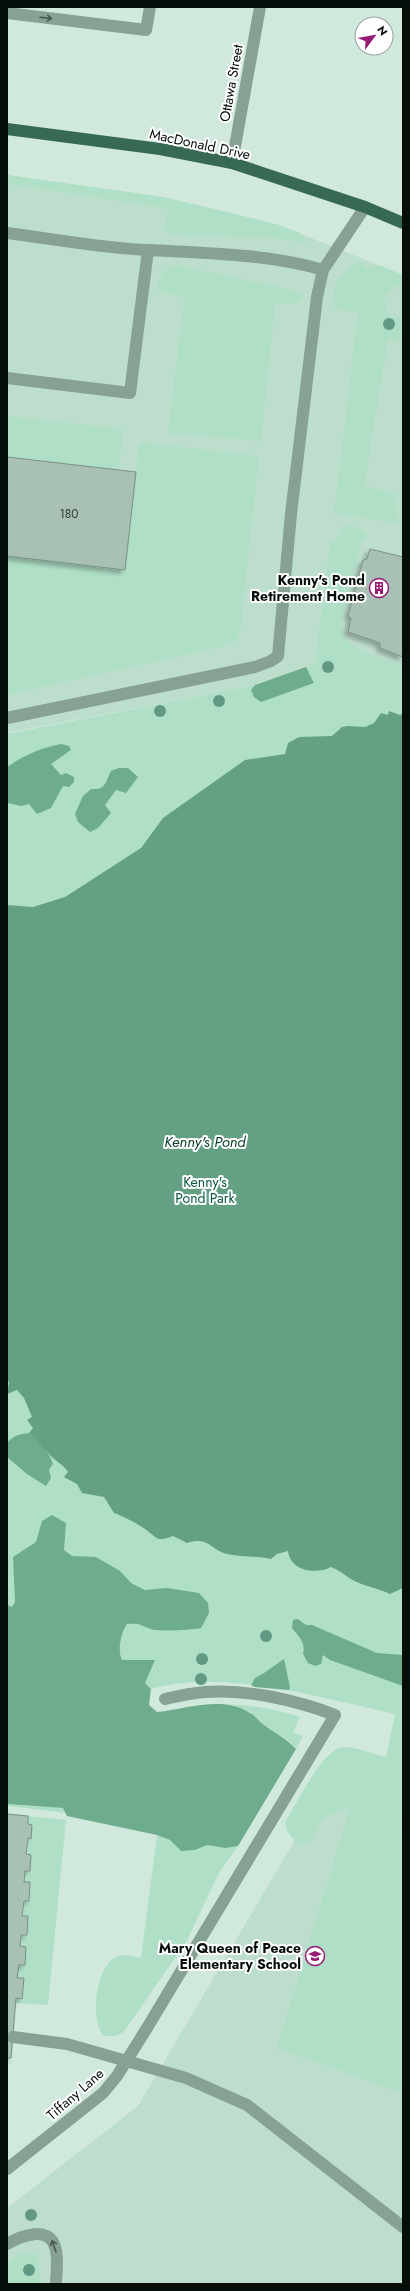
<svg xmlns="http://www.w3.org/2000/svg" width="410" height="2291" font-family="Jost,sans-serif">
  <defs>
    <filter id="shadow"><feDropShadow dx="-3.5" dy="3.5" stdDeviation="2" flood-color="#0004"/></filter>
  </defs>
  <rect width="100%" height="100%" fill="#d0e9dc"/>
  <path fill="#bedecd" d="M7 175 163 197 240 215 279 225 403 275V666L315 664 255 685 7 733Z
    M403 1774V2284H7V2208L138 2106 315 1806Z"/>
  <path fill="#afe0c7" d="M7 175 163 197 279 225 300 233 309 244 276 238 177 235 164 231 168 208 7 184Z
    M361 261 366 269 379 265 403 275V287L400 285C384 291 381 300 389 315L395 318 400 316 403 313V343L388 339 364 486 396 494 397 523 334 513 358 313 334 308C328 288 344 269 361 261Z
    M176 265 287 289 303 295 301 301 294 304 275 303 261 441 168 433 184 298 158 291C157 278 163 269 176 265Z
    M7 416 123 429 119 470 7 457Z
    M139 442 259 456 240 633 235 641 225 646 7 695V556L125 570Z
    M344 526 360 528 368 535 362 543 341 621C337 650 382 658 403 666V1819L396 1823 403 1826V2093L277 2048 350 1808 346 1806 322 1820 312 1839 302 1845C293 1840 286 1833 285 1822 296 1805 323 1748 343 1747 356 1747 374 1754 386 1757L395 1714C323 1698 223 1668 151 1689L145 1683 150 1669 7 1646V734L255 685 315 664 330 543 336 541Z
    M217 1704C245 1704 273 1708 300 1717L293 1732 303 1736 296 1749 288 1740 262 1724 250 1712 234 1705Z
    M7 1804 63 1808 67 1813 7 1806Z
    M28 1816 66 1820 48 2005 15 2003 16 1998 22 1999 24 1978H17L19 1965H25L26 1947 20 1946 21 1935H27L28 1917 22 1916 24 1901H29L30 1883 24 1882 25 1871H30L31 1855 26 1854 28 1838H31L32 1825 28 1824Z
    M157 1835 170 1840 181 1851 195 1850 207 1845 225 1848 238 1846 219 1873 186 1942 123 2033 115 2036H104C89 2022 96 1965 116 1957 125 1953 133 1957 141 1958Z
    M22 2253 36 2254 39 2258 40 2284H7V2263Z"/>
  <path fill="#6eac8e" d="M306 667 314 683 261 702 254 697 251 690 255 685Z
    M61 744 69 746 71 750 51 764 61 775 66 773 74 777V782L69 787 63 786 51 808 37 814 29 804 21 806 8 803 7 767C25 755 40 748 61 744Z
    M119 768H128L138 777 126 793 116 790 105 805 111 813 98 828 90 832 78 822 75 814 83 796 91 789C106 790 105 783 111 771Z
    M29 1433C40 1442 48 1450 53 1464L49 1470 51 1478 46 1486 27 1474 7 1457V1443C13 1436 19 1434 29 1433Z
    M52 1515 66 1523 64 1550 72 1556 96 1557 120 1571 131 1583 145 1590 167 1588 199 1593 208 1603 209 1613 201 1628C191 1630 160 1632 151 1629 139 1625 141 1623 127 1624 121 1632 117 1651 122 1660H155L145 1683 151 1689 149 1705 157 1712C186 1709 224 1695 250 1713 256 1716 259 1722 264 1725 275 1733 287 1739 296 1749L238 1846 225 1848 207 1845 195 1850 181 1851 170 1840 157 1835 67 1816 63 1808 7 1804V1605L12 1607 15 1602 13 1557 36 1542 42 1521Z
    M298 1619 306 1625H312L377 1653 403 1655V1686L330 1660 323 1655 321 1664 315 1666 308 1663 303 1654C306 1642 299 1637 292 1628L293 1620Z
    M284 1659 290 1687 289 1690 255 1687 251 1685 255 1678 264 1673Z"/>
  <path fill="#64a184" d="M389 711 400 715 403 713V1588L390 1594C380 1589 369 1587 359 1583 348 1579 342 1571 331 1567 316 1575 290 1571 288 1551L277 1554 271 1559C257 1556 242 1557 227 1554 210 1550 209 1536 187 1543L173 1536C155 1543 157 1537 145 1529 140 1525 119 1514 114 1513L104 1497 82 1493 77 1484 64 1477 68 1472C63 1464 55 1461 49 1454 42 1446 37 1440 29 1433L33 1428 27 1420 32 1417 24 1398 17 1390 7 1394 9 1383 7 1377V905L33 907 65 897 141 848 163 818 245 760 285 754 288 743 299 737 332 736 342 727 348 726 365 727 374 723 381 713 388 715Z"/>
  <path fill="#a9c1b4" stroke="#7a9084" filter="url(#shadow)" d="M7 457 136 472 125 570 7 556Z
    M370 549 403 557V657L380 648V643L348 632 351 618 348 616 363 560 367 559Z
    M7 1814 28 1816V1824L32 1825 31 1839 28 1838 26 1854 31 1855 30 1871H25L24 1882H30L29 1901H24L22 1916H28L27 1935H21L20 1946 26 1947 25 1965H19L17 1978H24L22 1999 16 1998 11 2058H7Z"/>
  <g fill="none" stroke-linecap="round" stroke-linejoin="round">
    <path stroke="#87a193" stroke-width="12" d="M7 13 146 30 150 7
      M7 233C54 239 102 248 149 250 204 253 270 254 323 270
      M7 378 130 393 148 250
      M7 718 255 667 271 661 278 656 291 514 317 297 323 270 365 207
      M147 2028 335 1715C296 1700 247 1689 205 1692 192 1693 178 1696 165 1699
      M13 2037 67 2044 186 2078 247 2105 403 2227
      M7 2244C21 2236 49 2225 55 2247 59 2257 56 2273 56 2284"/>
    <path stroke="#87a193" stroke-width="12" d="M232 163 260 7
      M7 2169 103 2093 117 2076 147 2028"/>
    <path stroke="#386a53" stroke-width="12" d="M7 129 160 149 232 163 365 207 403 223"/>
  </g>
  <g fill="#619984">
    <circle cx="389" cy="324" r="6"/>
    <circle cx="328" cy="667" r="6"/>
    <circle cx="219" cy="701" r="6"/>
    <circle cx="160" cy="711" r="6"/>
    <circle cx="266" cy="1636" r="6"/>
    <circle cx="202" cy="1659" r="6"/>
    <circle cx="201" cy="1679" r="6"/>
    <circle cx="31" cy="2215" r="6"/>
    <circle cx="29" cy="2270" r="6"/>
  </g>
  <defs><path id="oneway-shaft" d="M-6 0H5M1.5-3L5.5 0L1.5 3" fill="none" stroke-width="1.6" stroke-linecap="round" stroke-linejoin="round"/></defs>
  <g stroke="#46584e">
    <use href="#oneway-shaft" transform="translate(46 18) rotate(7)"/>
    <use href="#oneway-shaft" transform="translate(54 2246) rotate(-109)"/>
  </g>
  <defs>
    <symbol id="building-ring" viewBox="-11 -11 22 22"><circle r="9.5" fill="#fff" stroke="#971b74" stroke-width="1.5"/><path d="M-4-6H4V6H1V3H-1V6H-4ZM-2.5-4.3h1.7v1.8h-1.7ZM.8-4.3h1.7v1.8H.8ZM-2.5-1h1.7V.8h-1.7ZM.8-1h1.7V.8H.8Z" fill="#971b74"/></symbol>
    <symbol id="school-ring" viewBox="-11 -11 22 22"><circle r="9.5" fill="#fff" stroke="#971b74" stroke-width="1.5"/><path d="M0-5L7-2L0 1L-7-2ZM-4 1L0 2.5L4 1V4Q0 6-4 4Z" fill="#971b74"/></symbol>
  </defs>
  <g fill-rule="evenodd">
    <use href="#building-ring" x="368" y="577" width="22" height="22"/>
    <use href="#school-ring" x="304" y="1945" width="22" height="22"/>
  </g>
  <g text-anchor="middle" stroke-width="4" stroke-linejoin="round" paint-order="stroke">
    <g font-size="12" fill="#2f3b34">
      <text x="69" y="518">180</text>
    </g>
    <g font-size="14" fill="#060e0a" stroke="#fff">
      <text transform="translate(231 83) rotate(-80)" y="5">Ottawa Street</text>
      <text transform="translate(200 144) rotate(12)" y="5">MacDonald Drive</text>
      <text transform="translate(75 2094) rotate(-41)" y="5">Tiffany Lane</text>
    </g>
    <g font-size="14" font-weight="bold" fill="#060e0a" stroke="#fff" text-anchor="end">
      <text x="365" y="585">Kenny's Pond<tspan x="365" dy="16">Retirement Home</tspan></text>
      <text x="301" y="1953">Mary Queen of Peace<tspan x="301" dy="16">Elementary School</tspan></text>
    </g>
    <g font-size="14" fill="#06583c" stroke="#fff">
      <text x="205" y="1187">Kenny's<tspan x="205" dy="16">Pond Park</tspan></text>
    </g>
    <g font-size="15" font-style="italic" fill="#0f432e" stroke="#fff">
      <text x="205" y="1147">Kenny's Pond</text>
    </g>
  </g>
  <rect width="410" height="2291" fill="none" stroke="#060e0a" stroke-width="16"/>
  <g transform="translate(374 36) rotate(58)"><circle r="19" fill="#ffffff" stroke="#9b9f9d"/>
  <path d="M0-3L7 15L0 10L-7 15Z" fill="#971b74"/>
  <text y="-6" font-size="11" font-weight="bold" text-anchor="middle" fill="#060e0a">N</text>
  </g>
</svg>
